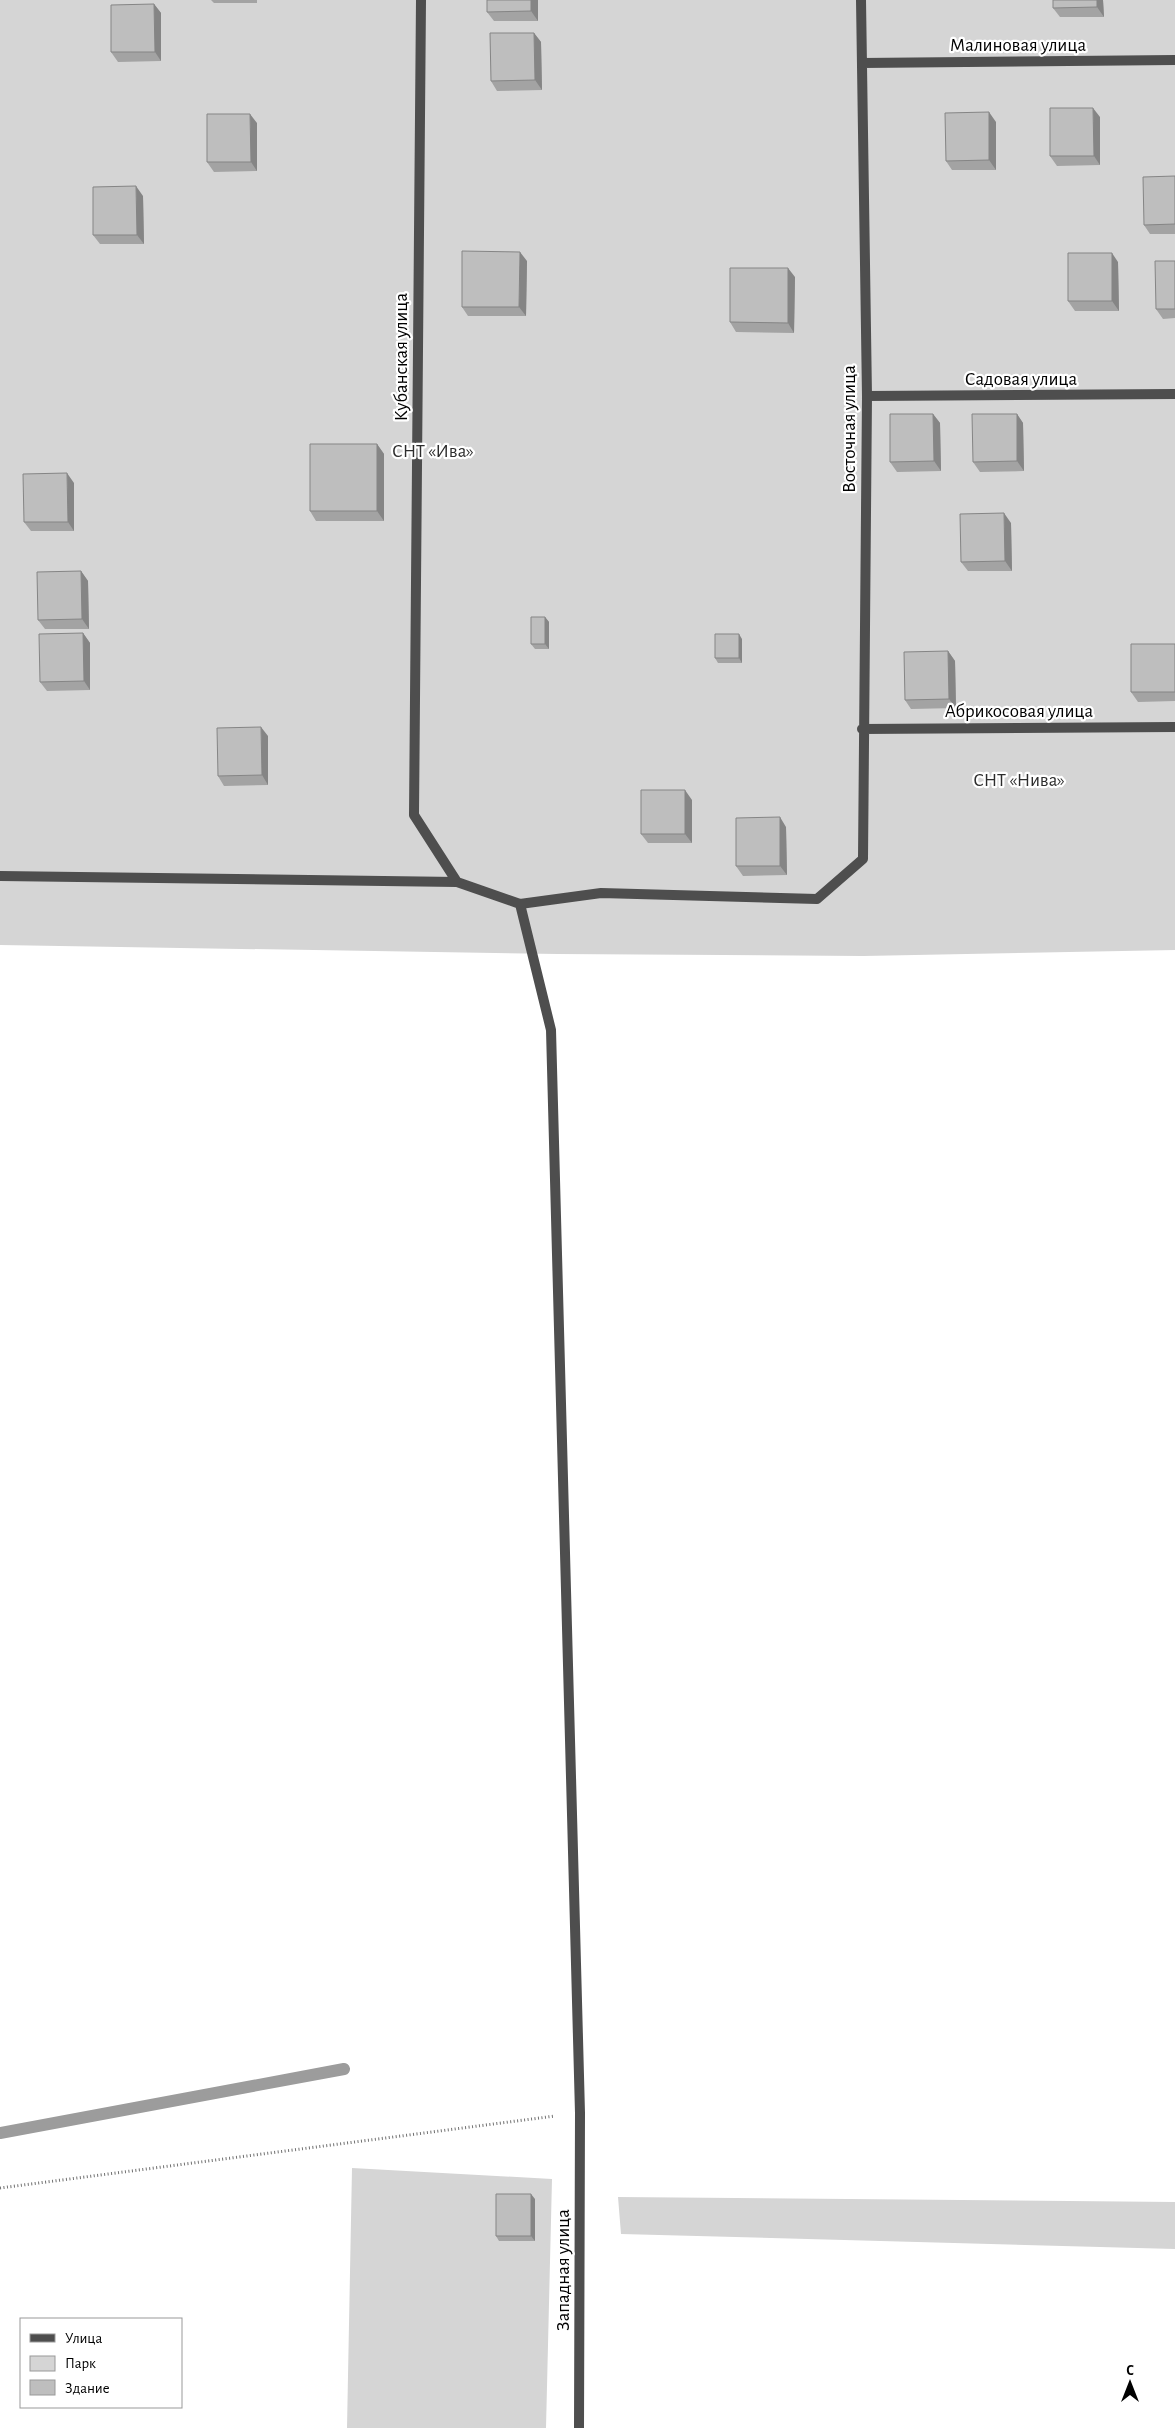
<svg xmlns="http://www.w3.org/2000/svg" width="1175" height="2428" font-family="'Alegreya Sans',sans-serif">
  <rect width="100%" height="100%" fill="#fff"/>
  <path fill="#d5d5d5" d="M0 0H1175V950L863 956 558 954 0 945Z
    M352 2168 552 2179 546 2428H347Z
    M618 2197 1175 2202V2249L621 2234Z"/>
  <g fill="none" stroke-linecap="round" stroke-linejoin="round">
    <path stroke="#9c9c9c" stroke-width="12" d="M0 2133 344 2069"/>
    <path stroke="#707070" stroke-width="3" stroke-dasharray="1 2.5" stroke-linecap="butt" d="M0 2188 555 2116"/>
    <path stroke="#4e4e4e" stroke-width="10" d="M421 0 414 815 457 882
      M862 63 1175 60
      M867 396 1175 394
      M862 729 1175 727
      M0 876 457 882 520 904 551 1030 580 2113 579 2428
      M520 904 601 893 817 899 863 859 867 396 861 0"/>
  </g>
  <path fill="#a3a3a3" d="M211 0H257V3H214Z
    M538 0V21H494L487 12Z
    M1053 0H1103L1104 17H1060L1053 8Z
    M154 4 161 13V61L118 62 111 52Z
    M534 33 541 42 542 90 497 91 491 81Z
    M1100 117V165L1057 166 1050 156Z
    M996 122V170H952L946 161Z
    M257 123V171L214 172 207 162Z
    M1175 176V234H1150L1144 225Z
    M143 196 144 244H100L93 235Z
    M527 261 526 316H468L462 307Z
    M1175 261V318L1163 319 1156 309Z
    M1118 262 1119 311H1075L1068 301Z
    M795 277 794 333 736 332 730 322Z
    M933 414 940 423 941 471 897 472 890 462Z
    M1017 414 1023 423 1024 471 980 472 973 462Z
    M377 444 384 454V521H316L310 511Z
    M74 483V531H31L24 522Z
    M1011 523 1012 571H968L961 562Z
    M81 571 88 581 89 629H45L38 620Z
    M545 617 549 622V649H535L531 644Z
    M83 633 90 643V690L47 691 40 682Z
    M742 639V663H718L715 658Z
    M1175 644V701L1138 702 1131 692Z
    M948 651 955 661 956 708 911 709 905 700Z
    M268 736V785L224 786 218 776Z
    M692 800V843H648L641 834Z
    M786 827 787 875 743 876 736 866Z
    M535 2199V2241H499L496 2236Z"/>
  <path fill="#858585" d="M531 0H538V21L531 11Z
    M1097 0H1103L1104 17 1097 7Z
    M154 4 161 13V61L155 52Z
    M534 33 541 42 542 90 535 80Z
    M1093 108 1100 117V165L1094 156Z
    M989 112 996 122V170L989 160Z
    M250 114 257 123V171L251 162Z
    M136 186 143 196 144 244 137 235Z
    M520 252 527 261 526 316 519 307Z
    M1112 253 1118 262 1119 311 1112 301Z
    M788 268 795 277 794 333 788 323Z
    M933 414 940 423 941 471 934 461Z
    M1017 414 1023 423 1024 471 1017 461Z
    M377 444 384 454V521L377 511Z
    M67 473 74 483V531L68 522Z
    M1004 513 1011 523 1012 571 1005 561Z
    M81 571 88 581 89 629 82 619Z
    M545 617 549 622V649L545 644Z
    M83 633 90 643V690L84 681Z
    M739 634 742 639V663L739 658Z
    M948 651 955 661 956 708 949 699Z
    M261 727 268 736V785L262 775Z
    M685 790 692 800V843L685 834Z
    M780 817 786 827 787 875 780 866Z
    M531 2194 535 2199V2241L531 2236Z"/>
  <path fill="#bebebe" stroke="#858585" d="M487 0H531V11L487 12Z
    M1053 0H1097V7L1053 8Z
    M154 4 155 52H111V5Z
    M490 33H534L535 80 491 81Z
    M1050 108H1093L1094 156H1050Z
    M989 112V160L946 161 945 113Z
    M207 114H250L251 162H207Z
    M1175 176V224L1144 225 1143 177Z
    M136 186 137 235H93V187Z
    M462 251 520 252 519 307H462Z
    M1068 253H1112V301H1068Z
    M1155 261H1175V309H1156Z
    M730 268H788V323L730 322Z
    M890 414H933L934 461 890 462Z
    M972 414H1017V461L973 462Z
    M310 444H377V511H310Z
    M67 473 68 522H24L23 474Z
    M1004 513 1005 561 961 562 960 514Z
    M81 571 82 619 38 620 37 572Z
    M531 617H545V644H531Z
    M83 633 84 681 40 682 39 634Z
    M715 634H739V658H715Z
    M1131 644H1175V692H1131Z
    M948 651 949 699 905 700 904 652Z
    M261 727 262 775 218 776 217 728Z
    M641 790H685V834H641Z
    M780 817V866H736V818Z
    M496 2194H531V2236H496Z"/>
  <g text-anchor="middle" stroke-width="4.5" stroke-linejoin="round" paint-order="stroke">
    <g font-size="19" fill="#000" stroke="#fff">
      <text x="1018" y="51">Малиновая улица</text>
      <text transform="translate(400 357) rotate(-90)" y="7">Кубанская улица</text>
      <text x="1021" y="385">Садовая улица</text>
      <text transform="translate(848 429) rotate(-90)" y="7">Восточная улица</text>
      <text x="1019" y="717">Абрикосовая улица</text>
      <text transform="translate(562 2270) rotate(-90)" y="7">Западная улица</text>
    </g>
    <g font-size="19" fill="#2c2c2c" stroke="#fff">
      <text x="433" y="457">СНТ «Ива»</text>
      <text x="1019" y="786">СНТ «Нива»</text>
    </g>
  </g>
  <rect x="20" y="2318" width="162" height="90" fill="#ffffff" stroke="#999999"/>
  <rect x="30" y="2334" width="25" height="8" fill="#4e4e4e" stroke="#999999"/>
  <text x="65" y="2343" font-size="15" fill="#000000">Улица</text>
  <rect x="30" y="2356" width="25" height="15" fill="#d5d5d5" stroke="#999999"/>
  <text x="65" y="2368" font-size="15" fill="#000000">Парк</text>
  <rect x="30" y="2380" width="25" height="15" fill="#bebebe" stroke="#999999"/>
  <text x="65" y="2393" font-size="15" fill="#000000">Здание</text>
  <g transform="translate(1130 2383)" stroke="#ffffff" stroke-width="4" paint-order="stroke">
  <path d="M0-4L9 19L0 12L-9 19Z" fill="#000000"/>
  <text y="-8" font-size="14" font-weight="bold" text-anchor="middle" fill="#000000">С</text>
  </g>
</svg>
